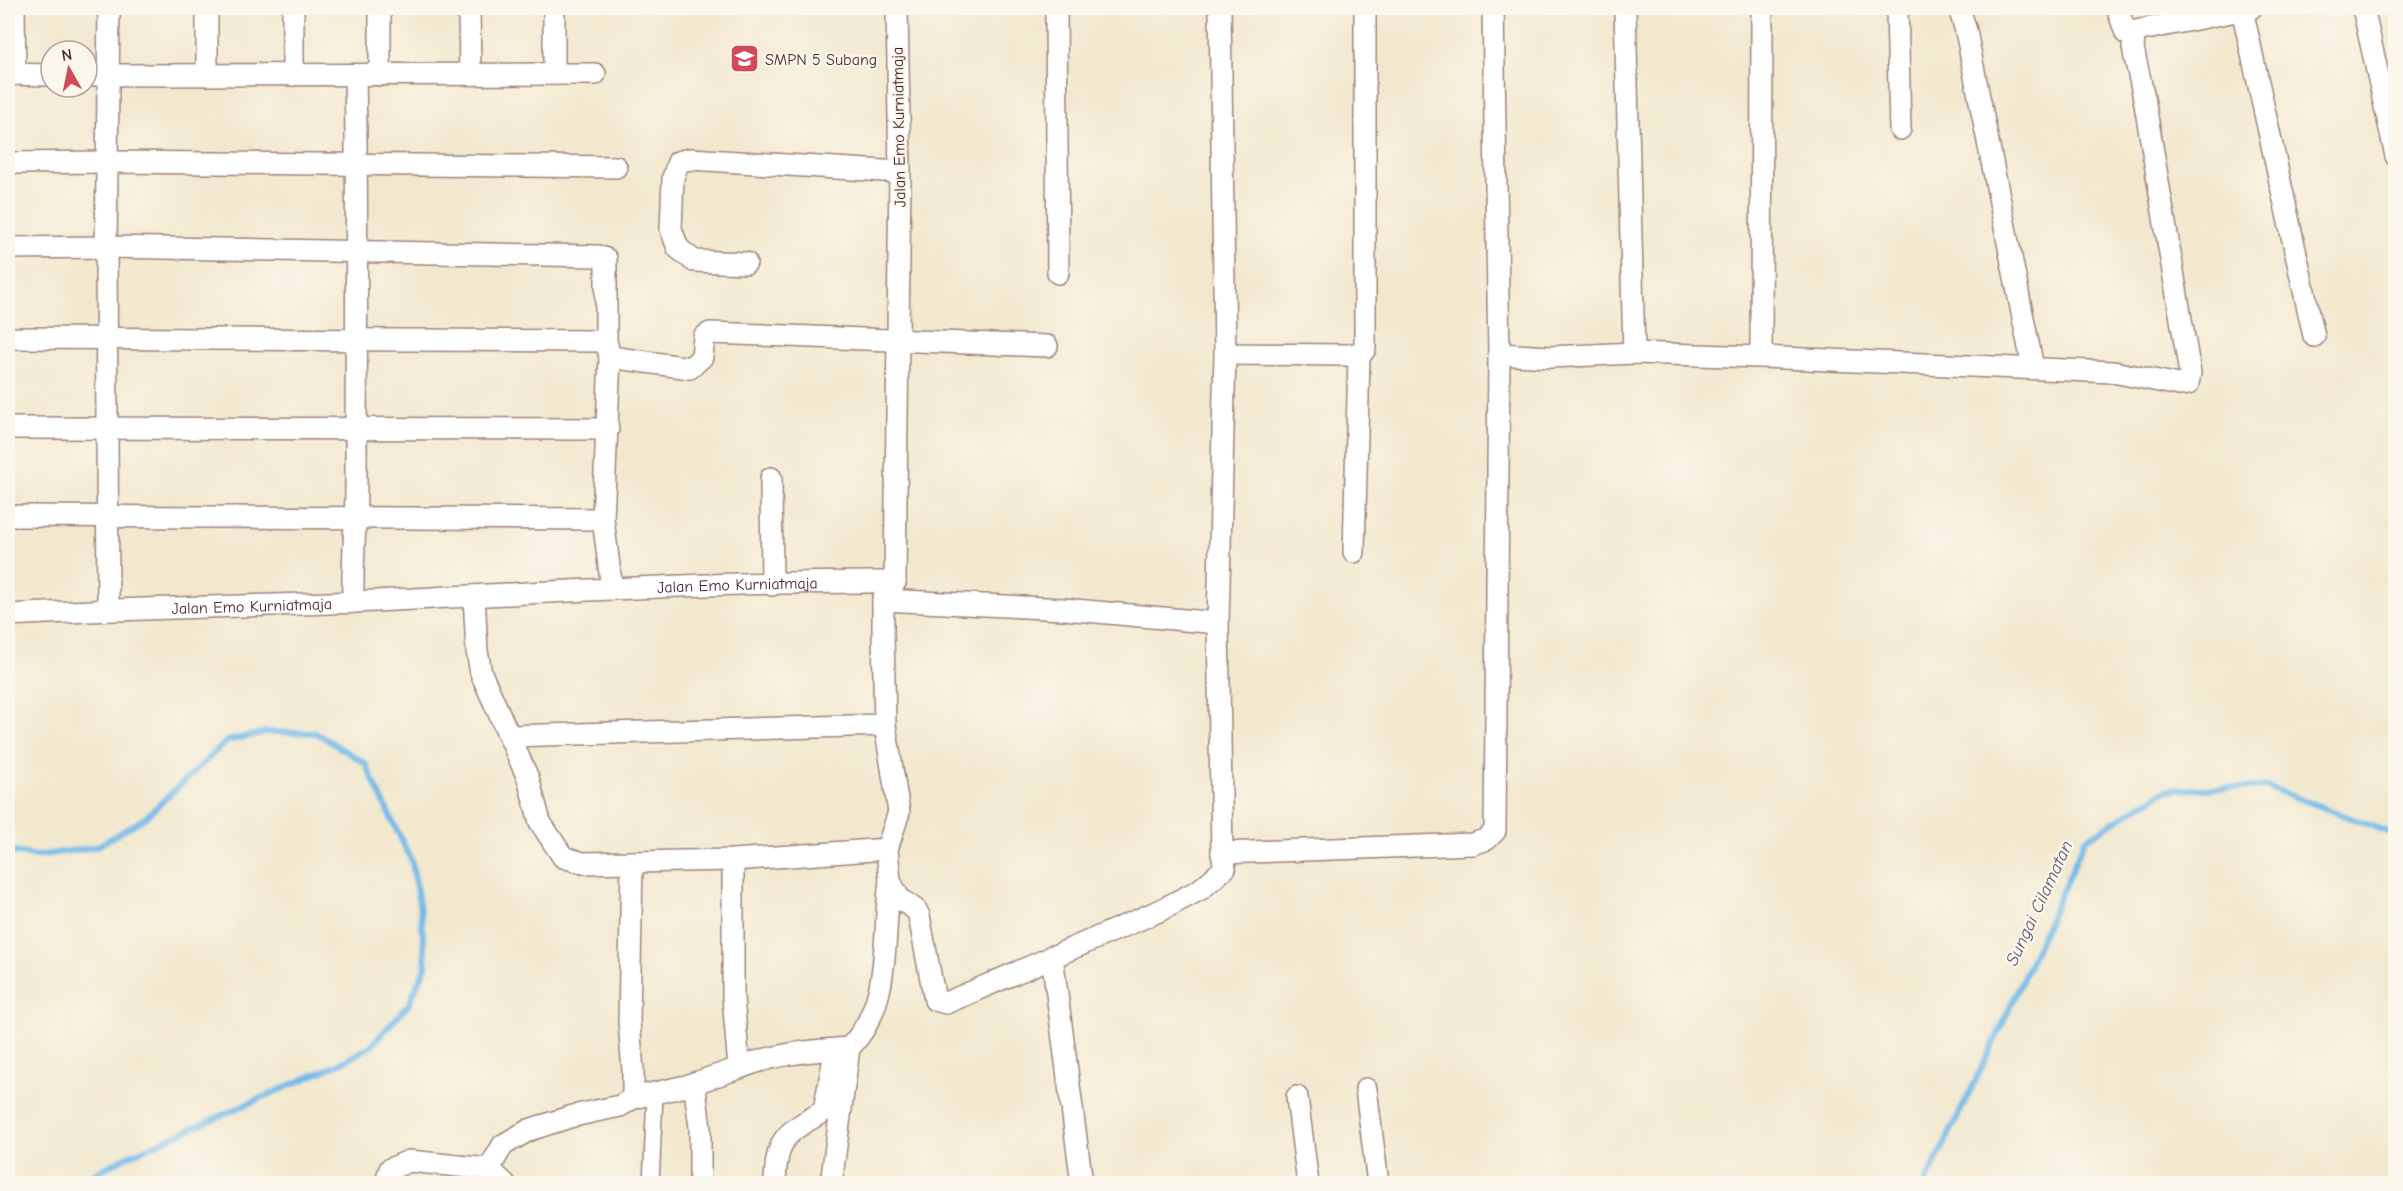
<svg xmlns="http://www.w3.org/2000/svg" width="2403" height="1191" font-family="'Comic Neue',sans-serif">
  <rect width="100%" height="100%" fill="#fbf7ec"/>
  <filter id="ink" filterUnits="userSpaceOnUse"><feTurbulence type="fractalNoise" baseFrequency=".0167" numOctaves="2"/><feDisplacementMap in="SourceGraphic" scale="12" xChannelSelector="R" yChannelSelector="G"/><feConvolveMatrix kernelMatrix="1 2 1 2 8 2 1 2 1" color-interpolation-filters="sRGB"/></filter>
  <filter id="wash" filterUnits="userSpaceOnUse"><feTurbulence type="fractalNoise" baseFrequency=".008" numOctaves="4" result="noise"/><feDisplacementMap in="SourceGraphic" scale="24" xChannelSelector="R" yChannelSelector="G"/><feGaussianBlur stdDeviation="1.35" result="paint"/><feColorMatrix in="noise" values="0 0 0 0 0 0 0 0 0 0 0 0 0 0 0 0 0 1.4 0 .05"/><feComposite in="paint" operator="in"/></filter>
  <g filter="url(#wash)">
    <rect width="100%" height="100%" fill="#f2e8ce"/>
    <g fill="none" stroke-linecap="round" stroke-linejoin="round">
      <path stroke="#71b9e9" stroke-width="6" d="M8 851 37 856 96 847 145 818 227 741 266 732 316 733 365 763 412 862 421 916 426 966 409 1004 371 1046 339 1064 124 1158 75 1184
        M1925 1184 1998 1034 2085 840 2166 790 2268 787 2396 835"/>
    </g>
  </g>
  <g filter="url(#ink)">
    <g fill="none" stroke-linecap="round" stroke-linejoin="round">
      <defs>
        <path id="pedestrian" d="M651 1184 655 1094"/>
        <g id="minor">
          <path d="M14 8 15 74"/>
          <path d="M207 8V75"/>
          <path d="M293 8V75"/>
          <path d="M469 8 470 74"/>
          <path d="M554 8V74"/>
          <path d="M1056 8 1058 273"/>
          <path d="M1625 8 1634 353"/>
          <path d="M1897 8 1900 129"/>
          <path d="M1959 8 1966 31 2033 368"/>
          <path d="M2117 8 2126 33 2251 8"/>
          <path d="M2363 8 2396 156"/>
          <path d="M2242 9 2314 336"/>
          <path d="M8 74 51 75"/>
          <path d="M87 75 595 74"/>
          <path d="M380 75V8"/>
          <path d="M8 163 109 162 616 167"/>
          <path d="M8 248 106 247 598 256 606 259V341L610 357 603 519 612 589"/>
          <path d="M746 263 694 261 678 248 671 229 673 178 678 162 690 159 900 172"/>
          <path d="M8 338 606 341"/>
          <path d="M1225 354 1348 355 1359 353V357L1365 349V8"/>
          <path d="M1499 354 1550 357 1634 353 1761 357 1762 8"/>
          <path d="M610 357 690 368 702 357 704 337 710 333 1047 346"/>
          <path d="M1761 357 2113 372 2179 385 2188 384 2190 373 2144 98 2133 48 2134 37 2126 33"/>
          <path d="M8 428 608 429"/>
          <path d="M771 478 772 585"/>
          <path d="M8 516 603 519"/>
          <path d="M1354 552 1359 357"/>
          <path d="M895 582 883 600V632L885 725 899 812 887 849 890 881 899 898 916 910 919 916 935 1000 946 1003 1161 910 1201 889 1225 868 1222 853 1218 623 1225 354 1220 8"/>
          <path d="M474 596 477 651 481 673 528 778 540 822 563 857 583 863 733 860 887 849"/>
          <path d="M883 600 1064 609 1218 623"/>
          <path d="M353 602C352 562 356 523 356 484 356 348 358 211 355 75"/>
          <path d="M108 609 106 247 109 8"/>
          <path id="s1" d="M8 615C124 608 240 607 356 602 535 593 715 581 895 582L900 172 897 8"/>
          <path d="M510 736 885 725"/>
          <path d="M1222 853 1473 844 1487 839 1495 831 1499 354 1493 8"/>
          <path d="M1052 956 1082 1184"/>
          <path d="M739 1068C777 1053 809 1051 849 1048"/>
          <path d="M694 1083 700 1127V1184"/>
          <path d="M1366 1089 1378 1184"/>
          <path d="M1297 1097 1308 1184"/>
          <path d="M633 1098 686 1086 739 1068 733 997V860"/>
          <path d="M385 1184 390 1169 409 1161 489 1169"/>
          <path d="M505 1184 489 1169 503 1145 529 1130 573 1116 620 1106 633 1098V1071L629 1022 632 862"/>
          <path d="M775 1184C776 1137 786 1133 824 1111L833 1063"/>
          <path d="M831 1184 849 1048C893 1004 882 937 890 881"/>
        </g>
      </defs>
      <use href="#pedestrian" stroke="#9e847c" stroke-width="18"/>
      <use href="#minor" stroke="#9e847c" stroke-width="24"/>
      <use href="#pedestrian" stroke="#fff" stroke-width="15"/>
      <use href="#minor" stroke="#fff" stroke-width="21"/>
    </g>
  </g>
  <defs>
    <symbol id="school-square" viewBox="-11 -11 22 22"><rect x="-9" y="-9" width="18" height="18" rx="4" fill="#d1495b" stroke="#fbf7ec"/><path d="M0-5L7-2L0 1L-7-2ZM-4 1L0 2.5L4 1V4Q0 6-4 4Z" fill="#fff"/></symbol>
  </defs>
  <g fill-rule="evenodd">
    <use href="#school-square" x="728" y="42" width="33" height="33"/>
  </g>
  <g text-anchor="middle" stroke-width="4.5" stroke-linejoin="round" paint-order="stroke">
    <g font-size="16" fill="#4a1f2b" stroke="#fbf7ec" text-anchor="start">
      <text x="765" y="65">SMPN 5 Subang</text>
    </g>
    <g font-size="16" fill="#4a1f2b" stroke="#fbf7ec">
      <text transform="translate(898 127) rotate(-91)" y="6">Jalan Emo Kurniatmaja</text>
      <text dy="6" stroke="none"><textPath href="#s1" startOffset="730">Jalan Emo Kurniatmaja</textPath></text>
      <text dy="6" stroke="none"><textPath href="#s1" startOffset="244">Jalan Emo Kurniatmaja</textPath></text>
    </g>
    <g font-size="18" font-style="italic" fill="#58556e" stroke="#fbf7ec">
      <text transform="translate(2039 903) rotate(-65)" y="6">Sungai Cilamatan</text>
    </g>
  </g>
  <rect width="2403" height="1191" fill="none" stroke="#fbf7ec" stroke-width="30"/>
  <g transform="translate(69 69) rotate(351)"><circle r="28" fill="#fbf7ec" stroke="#b4a19f" stroke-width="1.5"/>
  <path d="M0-4.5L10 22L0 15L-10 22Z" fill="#d1495b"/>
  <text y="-9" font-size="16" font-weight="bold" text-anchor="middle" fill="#4a1f2b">N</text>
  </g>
</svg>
